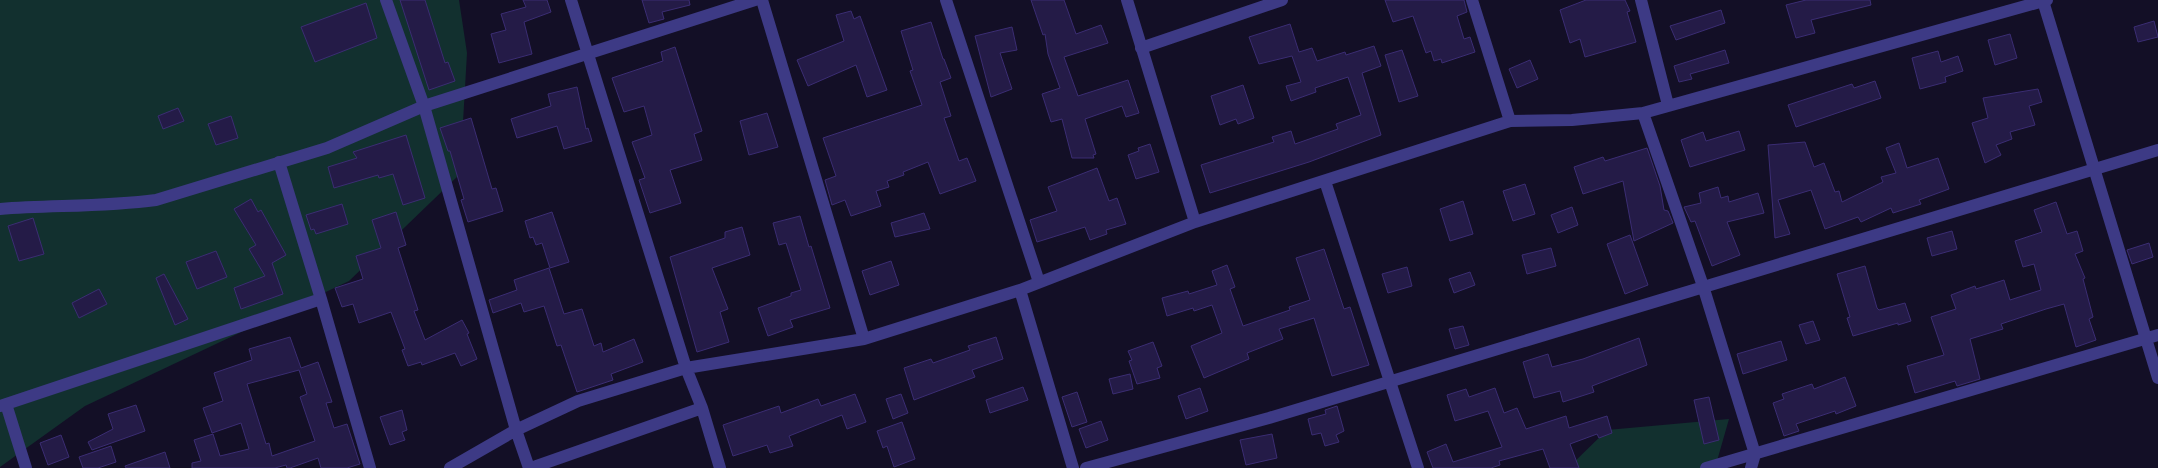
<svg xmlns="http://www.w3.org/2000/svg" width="2158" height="468" font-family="'Roboto Condensed',sans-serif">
  <rect width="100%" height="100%" fill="#130f26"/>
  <path fill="#12302f" d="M0 0H459L467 53 460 174 349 281 85 406 0 467Z
    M1729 419 1715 468H1568L1607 430Z"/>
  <path fill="#241b47" stroke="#3b2d73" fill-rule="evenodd" d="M400 0H425L445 63 448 62 455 81 429 90Z
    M523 0H547L551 12 524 22 532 54 499 63 491 34 506 30 501 14 526 7Z
    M642 0H689L690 5 662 12 664 19 649 23Z
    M1031 0H1064L1076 34 1101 25 1108 43 1064 57 1078 96 1128 80 1139 113 1126 117 1122 106 1085 119 1096 154 1093 155 1094 158H1072L1062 119 1051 122 1042 94 1060 88 1048 54 1045 34 1043 35Z
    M1385 0H1464L1467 12 1457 16 1464 39 1470 37 1475 52 1442 63 1441 59 1434 61 1431 51 1426 53 1413 16 1393 22Z
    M1586 0H1625L1630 11 1627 12 1636 42 1585 57 1580 39 1570 43 1560 10Z
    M1806 0H1870L1871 5 1811 20 1815 33 1796 38 1786 5Z
    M366 3 377 38 315 62 301 27Z
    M1721 10 1725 23 1676 40 1670 26Z
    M851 11 854 19 860 16 887 90 867 97 856 65 808 86 797 60 844 41 836 15Z
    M2154 21 2158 37 2138 42 2134 27Z
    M931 22 943 59H944L951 78 940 82 951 116 944 118 959 161 967 158 976 181 940 194 928 162 903 172 904 175 887 181 889 187 876 191 881 206 851 216 845 200 832 205 825 180 836 176 823 138 922 105 910 71 913 70 901 31Z
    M1290 24 1299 52 1312 48 1317 61 1345 52 1346 55 1374 46 1381 66 1362 73 1381 135 1309 162 1210 193 1201 165 1274 142 1272 137 1291 131 1295 144 1338 129 1336 124 1361 115 1348 77 1315 88 1316 92 1291 101 1286 86 1301 82 1292 56 1259 64 1249 37Z
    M1012 27 1017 50 1000 53 1012 89 991 97 975 36Z
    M2010 34 2017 58 1995 65 1988 40Z
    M675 47 702 131 694 134 702 160 670 170 681 203 650 213 639 180 645 178 632 142 652 135 644 106 624 112 612 78 663 61 661 52Z
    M1402 50 1418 96 1399 102 1385 55Z
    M1725 50 1729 63 1690 74 1692 79 1679 82 1674 66Z
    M1938 51 1941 62 1958 56 1963 71 1945 77 1946 82 1920 89 1912 58Z
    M1530 60 1538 79 1517 88 1509 69Z
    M1875 81 1881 98 1796 127 1788 105 1852 84 1854 88Z
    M1243 85 1254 118 1238 124 1236 119 1220 125 1211 96Z
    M577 87 586 129 588 128 592 141 564 149 557 126 517 138 511 119 551 106 548 94Z
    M2038 89 2042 102 2029 106 2035 125 2010 132 2012 139 1996 145 2001 155 1985 163 1972 123 1988 118 1983 98Z
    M178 108 184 121 163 129 158 116Z
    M767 113 778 147 749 155 740 121Z
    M231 116 238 138 216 145 208 124Z
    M471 118 492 189 496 188 503 211 468 222 461 200 464 199 450 151H448L440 128Z
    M1739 131 1745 150 1690 167 1681 140 1703 132 1706 141Z
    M406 135 425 198 403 205 393 174 379 178 378 175 334 188 328 167 357 158 353 152Z
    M1805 142 1814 167 1824 163 1835 192 1839 191 1842 202 1883 182 1881 177 1896 173 1886 148 1899 143 1907 168 1938 158 1949 189 1919 200 1921 204 1893 213 1891 208 1861 222 1858 217 1825 229 1811 190 1778 200 1790 234 1775 238 1768 145Z
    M1150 144 1159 172 1136 179 1128 155 1139 151 1138 148Z
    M1647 148 1660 186 1664 210 1668 211 1673 223 1634 241 1623 181 1583 194 1574 167 1603 157 1605 161Z
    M1097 168 1109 201 1117 198 1126 224 1106 230 1107 234 1090 240 1085 227 1037 242 1030 220 1057 211 1048 187Z
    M1525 184 1535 214 1513 221 1503 191Z
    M1718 187 1721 198 1728 196 1729 202 1758 193 1764 213 1727 222 1740 255 1712 266 1695 221 1691 222 1684 207 1701 203 1699 193Z
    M251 199 258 212 261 210 286 255 272 263 283 294 241 309 234 288 265 276 249 249 256 245 234 209Z
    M1463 201 1473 234 1450 241 1440 209Z
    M2056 202 2067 234 2077 231 2083 251 2075 254 2085 278 2083 279 2093 317 2089 319 2096 340 2076 347 2064 304 2046 309 2001 324 2003 329 1970 339 1980 379 1957 386 1955 381 1915 393 1907 366 1944 355 1931 317 1956 309 1951 295 1975 286 1976 289 2004 280 2010 300 2041 290 2034 264 2023 267 2015 241 2042 232 2034 210Z
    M342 204 348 224 316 234 314 229 311 230 306 215Z
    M1572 207 1578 225 1558 233 1551 215Z
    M396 212 406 245 398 248 418 310 414 311 425 340 462 320 469 333 467 334 477 359 461 366 455 353 422 365 421 362 408 366 402 350 405 349 391 312 359 323 353 304 342 307 335 288 363 279 356 256 381 248 372 220Z
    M552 212 569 262 550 268 542 243 536 245 533 237 530 238 525 221Z
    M924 213 930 229 895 237 891 223Z
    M800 216 809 247 811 246 830 308 790 320 793 327 768 336 758 308 791 296V293L801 290 786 243 779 245 773 223Z
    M33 218 44 254 19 261 8 226Z
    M742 227 750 255 712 268 728 309 720 312 729 342 697 352 670 257 725 238V232Z
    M1952 231 1957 249 1932 256 1927 238Z
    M1630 235 1648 285 1625 294 1607 244Z
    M2149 243 2153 257 2132 264 2127 250Z
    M1551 248 1556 266 1527 274 1522 255Z
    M1324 249 1344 309 1350 307 1369 365 1332 376 1314 318 1279 329 1283 339 1247 353 1249 359 1204 378 1191 346 1222 333 1212 305 1194 311 1193 308 1167 316 1162 298 1188 291 1189 294 1217 285 1212 271 1227 265 1235 287 1230 289 1243 326 1290 310 1289 307 1310 300 1296 258Z
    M216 251 227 277 197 289 186 262Z
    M891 261 899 285 870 295 862 271Z
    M1865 266 1877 308 1879 310 1905 303 1911 321 1898 325V323L1853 336 1847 318 1850 317 1837 274Z
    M1407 267 1412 286 1388 293 1382 274Z
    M549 268 564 314 582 309 594 346 601 343 603 352 634 339 643 362 611 374 613 380 577 392 561 345 557 346 544 306 524 312 521 303 493 313 489 300 517 290 514 280Z
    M1470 272 1475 285 1454 293 1449 279Z
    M164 274 188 319 175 325 156 278Z
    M99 289 107 304 79 318 72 303Z
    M1813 321 1820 340 1806 344 1799 325Z
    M1463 326 1469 345 1455 349 1449 329Z
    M290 337 301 368 318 362 332 402 326 403 334 428 347 424 360 464 347 468H321L318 458 290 468H287L286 465 275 468H192V463L201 461 194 440 213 434 220 456 249 449 241 423 212 433 203 408 223 401 214 373 252 360 249 349ZM299 370 307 394 300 397 315 441 272 456 269 443 266 444 247 384Z
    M996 337 1003 359 972 370 975 377 914 400 904 368 931 359 933 363 970 350 968 346Z
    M1639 338 1647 365 1592 386 1594 392 1563 402 1560 391 1534 398 1523 362 1548 354 1552 367 1583 359Z
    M1781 341 1787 360 1743 374 1737 354Z
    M1153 342 1162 366 1157 368 1160 378 1137 384 1129 361 1132 360 1128 351Z
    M1130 374 1133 389 1113 394 1109 379Z
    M1845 377 1856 406 1836 414 1835 411 1796 424 1799 431 1784 436 1773 403 1784 399 1782 394 1812 384 1814 389Z
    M1023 387 1028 400 990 413 986 400Z
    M1200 388 1208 411 1186 419 1178 396Z
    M1495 388 1504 413 1517 408 1526 429 1566 416 1569 428 1607 416 1612 433 1599 438 1597 434 1570 444 1579 468H1550L1543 449 1499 461 1500 465 1491 468H1433L1427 452 1446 444 1453 462 1502 447 1488 411 1455 421 1447 395 1466 389 1469 397Z
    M1077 392 1087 422 1072 427 1062 397Z
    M855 394 866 422 847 429 842 415 789 436 793 446 770 453 767 445 733 456 723 425 779 406 781 413 818 399 821 406Z
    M901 394 908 413 893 419 886 399Z
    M1709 397 1719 440 1704 444 1694 400Z
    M136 405 145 431 92 450 88 442 113 429 108 414Z
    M1337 406 1344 431 1336 435 1339 442 1325 446 1321 433 1312 435 1308 419 1326 414 1325 410Z
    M402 410 407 430 402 432 405 440 390 445 380 417Z
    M1101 421 1108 440 1086 448 1079 429Z
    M902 422 915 459 894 467 887 446 883 448 877 431Z
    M1272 434 1277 458 1246 465 1240 440Z
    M61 435 69 457 48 465 40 443Z
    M111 446 116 462 98 468H83L79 457Z
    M165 452 170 468H126L125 466Z"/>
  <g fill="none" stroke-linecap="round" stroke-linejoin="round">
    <path stroke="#3d3a85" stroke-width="12" d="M386 0 424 106 516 430 529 468
      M571 0 686 368 702 408 720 468
      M762 0 864 339
      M946 0 1039 282
      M1127 0 1195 222
      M1472 0 1510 121
      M1641 0 1668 105
      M2043 1 2158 378
      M1141 48 1282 0
      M1643 113 1703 286 1755 454 1751 468
      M279 162 321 299
      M1325 181 1418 468
      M0 209C52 205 104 207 156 200L327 148 424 106 755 0
      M1020 290 1073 468
      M6 404 26 468
      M0 406 321 299 370 468
      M450 468 516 430 578 401 686 368 864 339 1020 290 1195 222 1510 121 1572 120 1643 113 2047 0
      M531 468 702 408
      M1086 468 1269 418 2158 150
      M1706 468 2158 335"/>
  </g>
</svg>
